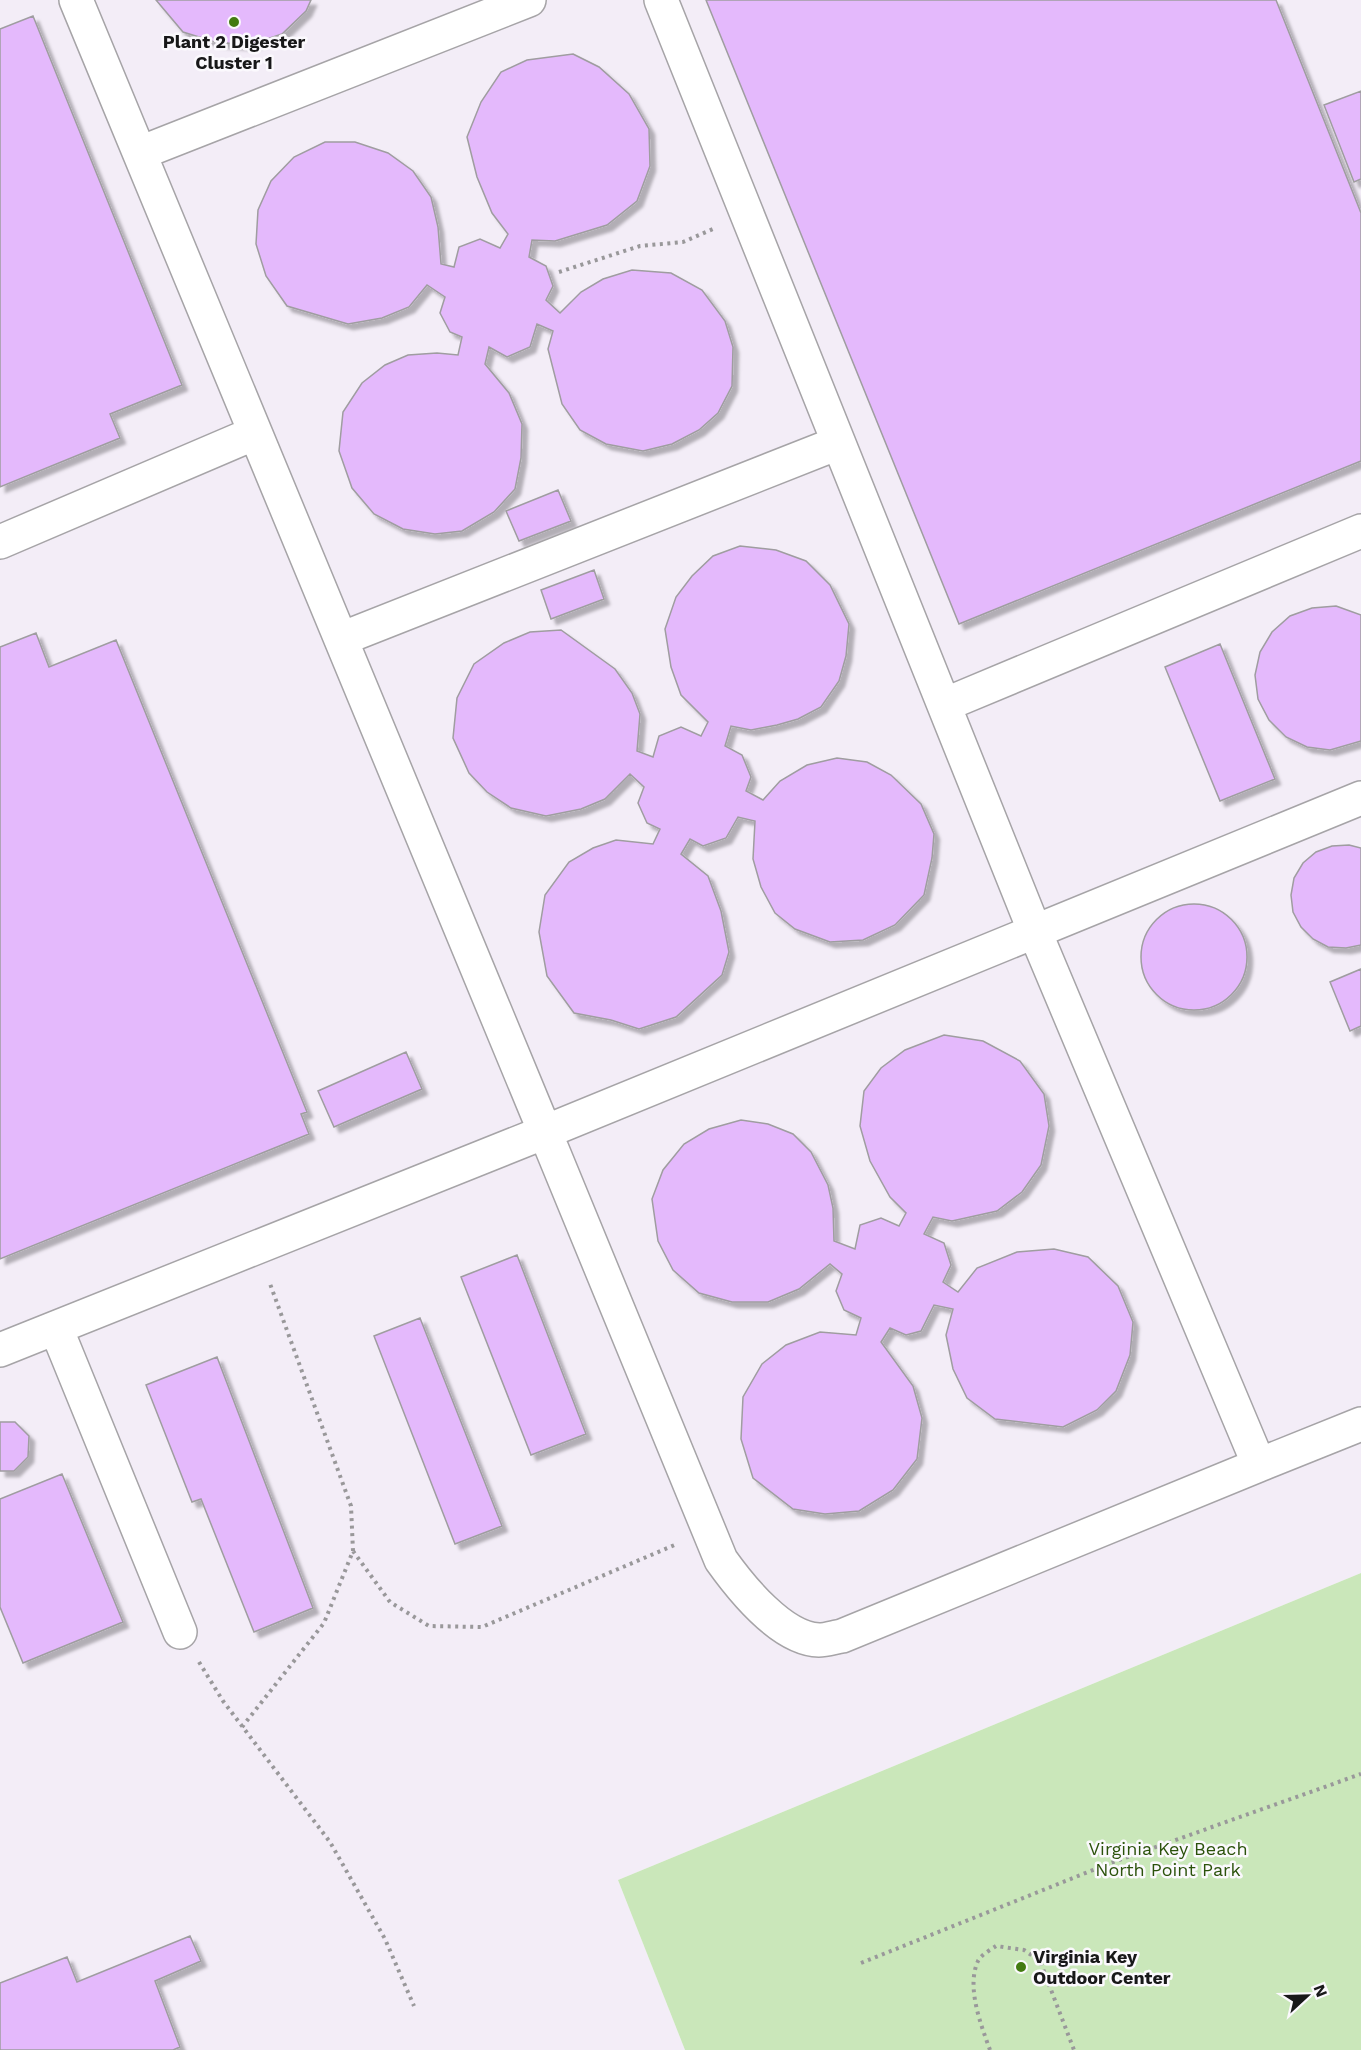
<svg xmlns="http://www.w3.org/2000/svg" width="1361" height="2050" font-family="'Work Sans',sans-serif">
  <defs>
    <filter id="shadow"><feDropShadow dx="5.5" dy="5.5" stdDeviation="1.5" flood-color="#0004"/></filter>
  </defs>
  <rect width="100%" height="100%" fill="#fbf9fd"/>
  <path fill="#f3edf7" d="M0 0H1361V1573L618 1880 685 2050H0Z"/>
  <path fill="#cae7ba" d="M1361 1573V2050H685L618 1880Z"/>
  <path fill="#e4b9fc" stroke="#9f9da0" stroke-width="1.5" filter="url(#shadow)" d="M156 0H311L306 11 282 34 249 45 215 42 183 32Z
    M706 0H1276L1361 213V461L959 624Z
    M33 16 182 385 110 414 120 438 0 487V29Z
    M573 54 599 67 629 94 649 129 650 166 637 201 607 225 555 241 532 240 529 257 546 266 553 286 546 300 560 313 581 292 603 279 632 270 671 273 702 290 725 321 733 347 732 386 718 413 699 430 672 444 643 451 606 444 580 430 562 404 548 349 553 331 537 324 530 347 507 357 489 347 485 364 509 393 522 424 521 458 515 489 494 512 462 531 435 534 403 529 374 514 352 488 339 451 343 412 362 383 385 365 408 355 437 353 458 355 462 337 450 332 440 313 445 297 427 285 409 307 382 318 348 324 287 306 266 276 256 244 258 210 271 181 294 157 325 142H355L388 153 413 171 431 197 438 227 441 264 454 267 459 247 480 239 500 248 508 234 492 213 477 177 467 137 481 102 501 72 527 60Z
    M1361 91V179L1354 182 1324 105Z
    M558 490 571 521 519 541 506 511Z
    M740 546 776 550 806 561 830 585 849 624 846 656 839 681 821 707 798 719 777 725 751 730 731 726 725 746 742 755 751 777 746 791 763 800 780 781 807 765 837 758 867 762 891 775 921 804 934 834 932 858 924 895 895 925 863 940 830 942 795 929 775 913 761 887 753 859 755 821 738 817 726 838 703 846 690 839 681 854 708 876 721 911 729 952 722 975 676 1017 639 1029 611 1020 574 1013 547 976 539 932 545 895 569 862 593 848 616 840 653 844 660 829 647 823 638 803 644 787 630 774 605 799 581 809 546 816 511 808 487 792 469 773 453 738 457 698 474 664 504 643 530 632 561 630 615 669 632 693 640 714 637 751 653 757 659 736 681 727 701 736 708 722 681 695 671 667 665 629 676 597 692 576 713 556Z
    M594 570 604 599 551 619 541 590Z
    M1336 606 1361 615V741L1330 750 1307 747 1286 737 1269 720 1258 699 1255 675 1260 652 1272 632 1290 616 1312 608Z
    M36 633 49 667 116 640 307 1112 301 1114 309 1134 0 1259V647Z
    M1220 644 1275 779 1220 801 1165 667Z
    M1349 845 1361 848V945L1346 948 1328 947 1313 939 1301 927 1293 912 1291 895 1294 878 1303 863 1316 852 1332 846Z
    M1141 957a53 53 0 1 1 106 0a53 53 0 1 1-106 0Z
    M1361 969V1026L1350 1031 1330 982Z
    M944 1035 983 1041 1020 1061 1044 1094 1049 1126 1041 1165 1022 1192 997 1211 952 1221 933 1217 924 1234 944 1243 951 1265 943 1282 958 1292 977 1268 1017 1252 1054 1249 1088 1257 1118 1286 1133 1322 1130 1355 1116 1391 1097 1410 1063 1427 995 1419 967 1398 953 1369 946 1335 953 1309 934 1305 921 1331 906 1335 890 1328 881 1342 913 1386 922 1418 917 1459 893 1490 859 1511 825 1514 793 1509 753 1478 741 1439 743 1397 762 1364 786 1345 820 1332 856 1335 861 1318 844 1310 836 1291 842 1274 830 1264 799 1289 768 1302H732L699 1293 673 1270 658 1241 652 1199 663 1170 684 1144 709 1129 741 1120 768 1124 793 1134 811 1152 828 1185 833 1208 834 1241 855 1249 860 1225 881 1218 899 1226 906 1213 890 1197 870 1161 860 1126 864 1091 881 1068 905 1050Z
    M406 1052 422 1089 334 1127 318 1091Z
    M517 1255 586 1434 531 1455 461 1277Z
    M420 1318 502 1526 455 1544 374 1336Z
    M217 1357 313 1608 254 1632 201 1499 192 1502 146 1385Z
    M0 1422H15L29 1436 28 1457 14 1471H0Z
    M62 1474 123 1622 23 1663 0 1607V1499Z
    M190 1936 201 1961 155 1981 180 2047 173 2050H0V1983L67 1957 77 1982Z"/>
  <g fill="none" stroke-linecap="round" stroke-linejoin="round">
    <defs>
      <path id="minor" d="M661 0 1035 932 1259 1465 1361 1424
        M140 153 529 0
        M0 542 255 433
        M341 639 838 443
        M944 705 1361 531
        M56 1328 180 1632
        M0 1350 545 1132 76 0
        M1259 1465 842 1636C835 1637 826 1640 819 1640 782 1639 741 1588 721 1560L545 1132 1361 798"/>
    </defs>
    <use href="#minor" stroke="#a6a4a7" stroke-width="36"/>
    <path stroke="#99989a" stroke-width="4" stroke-dasharray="3 4.5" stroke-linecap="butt" d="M559 272 640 246 683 242 713 229
      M353 1551 390 1602 429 1626 482 1627 677 1544
      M199 1662 223 1701 330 1842 385 1939 414 2006
      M242 1727 324 1623 353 1551 351 1506 269 1281
      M861 1963 1108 1864 1361 1774
      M990 2050C981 2025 966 1987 978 1961 981 1955 990 1950 996 1946L1024 1950 1040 1961 1074 2050"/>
    <use href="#minor" stroke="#fff" stroke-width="33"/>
  </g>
  <g fill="#437b11" stroke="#fbf9fd" stroke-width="2">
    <circle cx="234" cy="22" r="6"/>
    <circle cx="1021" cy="1967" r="6"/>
  </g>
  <g text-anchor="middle" stroke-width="5" stroke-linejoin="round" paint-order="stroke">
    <g font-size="18" font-weight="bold" fill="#181819" stroke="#fbf9fd">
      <text x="234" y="48">Plant 2 Digester<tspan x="234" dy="21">Cluster 1</tspan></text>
      <text x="1033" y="1963" text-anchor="start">Virginia Key<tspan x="1033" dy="21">Outdoor Center</tspan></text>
    </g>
    <g font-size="18" fill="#2b520b" stroke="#fbf9fd">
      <text x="1168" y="1855">Virginia Key Beach<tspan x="1168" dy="21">North Point Park</tspan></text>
    </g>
  </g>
  <g transform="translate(1307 1996) rotate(68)" stroke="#fbf9fd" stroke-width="4.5" paint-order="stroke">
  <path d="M0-4.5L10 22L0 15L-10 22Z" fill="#181819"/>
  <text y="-9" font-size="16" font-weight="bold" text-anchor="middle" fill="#181819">N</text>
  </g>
</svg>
